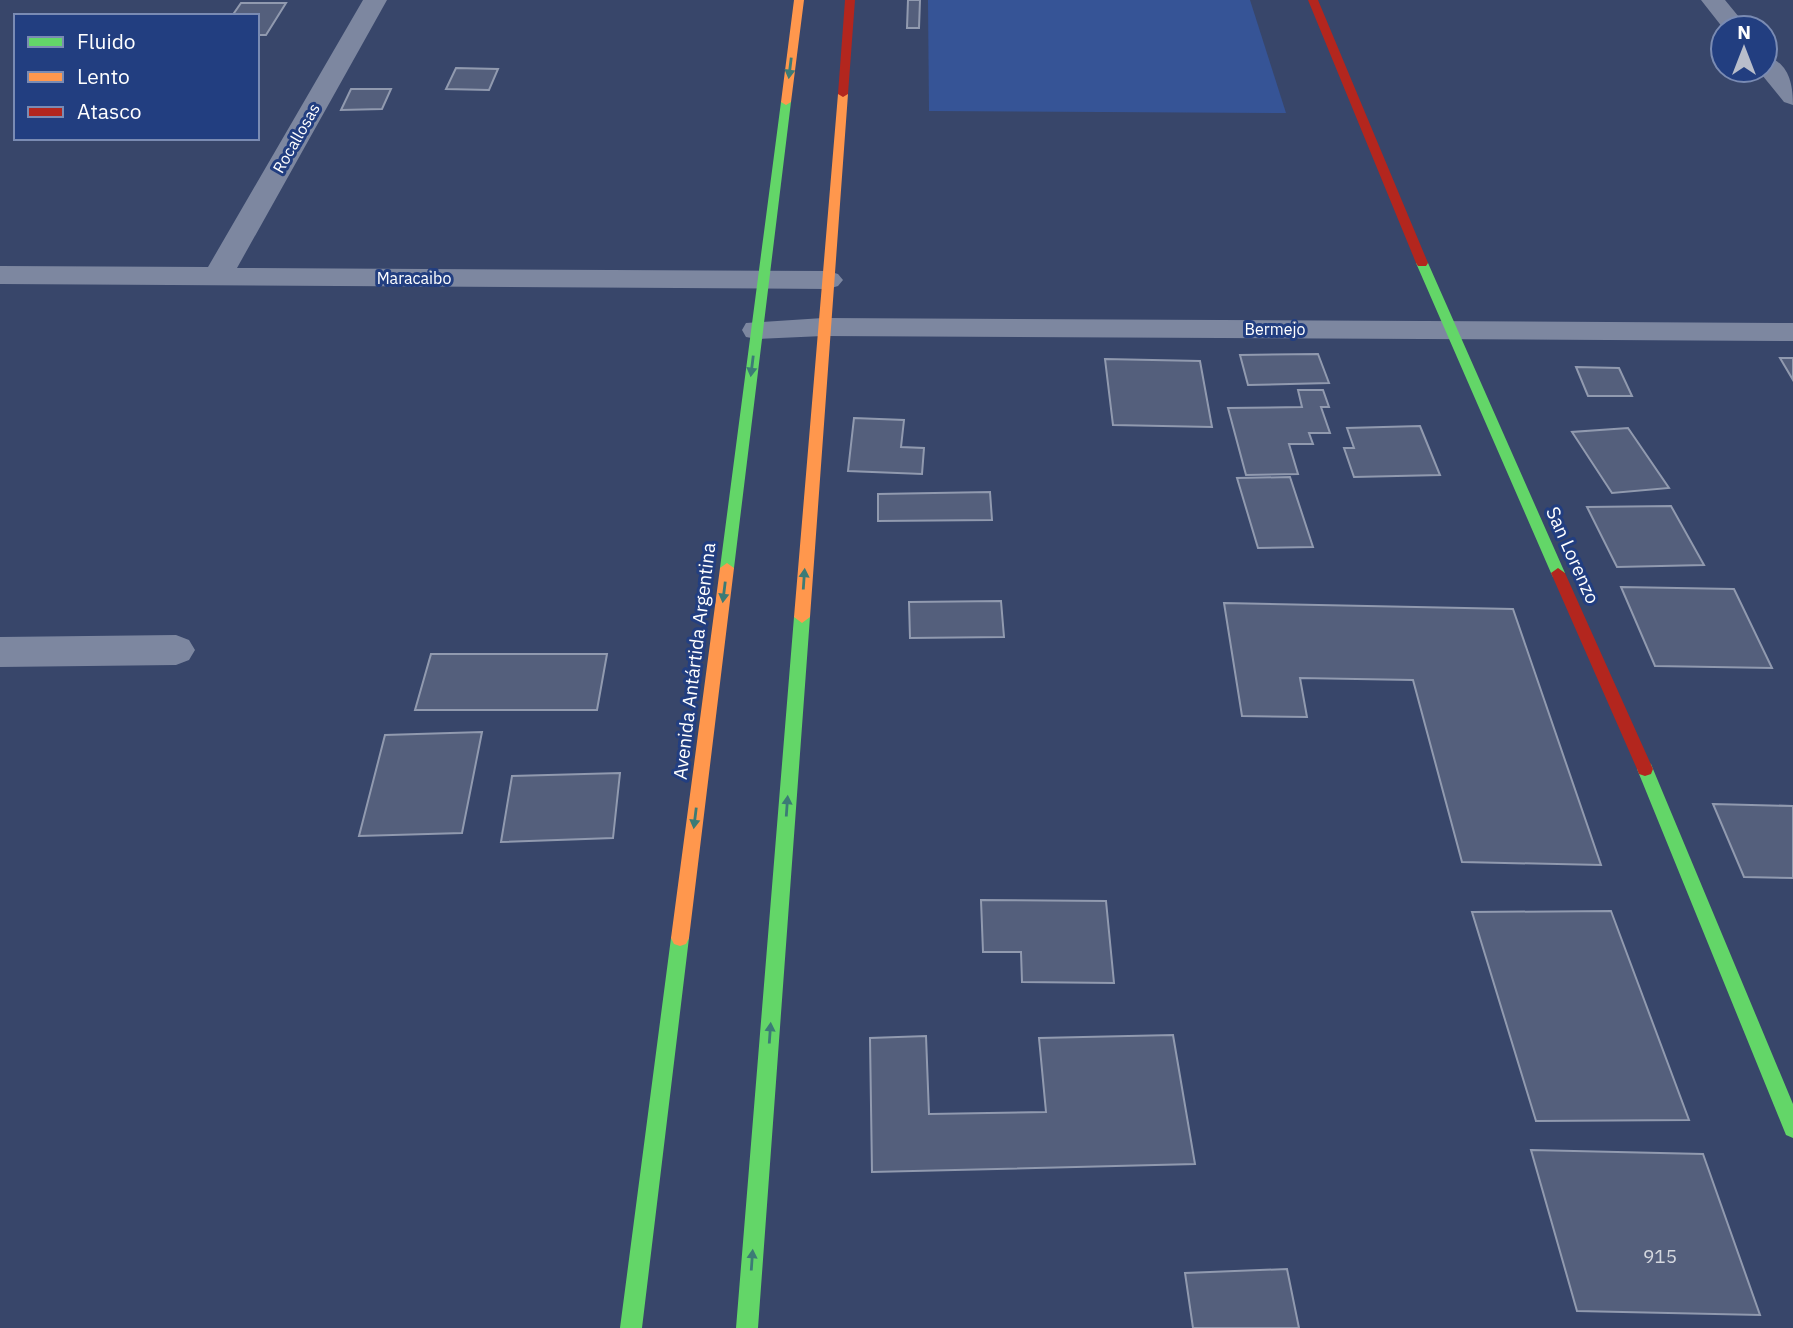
<svg xmlns="http://www.w3.org/2000/svg" width="1793" height="1328" font-family="'IBM Plex Sans',sans-serif">
  <rect width="100%" height="100%" fill="#38466a"/>
  <path fill="#365496" d="M928 0H1250L1286 113 929 111Z"/>
  <path fill="#545f7c" stroke="#919aaf" stroke-width="2" d="M908 0H920L919 28H907Z
    M241 3H286L266 35H257V16H232Z
    M456 68 498 69 489 90 446 89Z
    M351 89H391L382 109 341 110Z
    M1318 354 1329 383 1248 385 1240 355Z
    M1780 358H1793V380Z
    M1105 359 1200 361 1212 427 1113 425Z
    M1576 367 1619 368 1632 396H1588Z
    M1298 390H1323L1329 407H1321L1330 433H1309L1313 444H1289L1298 474 1246 475 1228 408 1302 407Z
    M854 418 904 420 901 447 924 448 922 474 848 471Z
    M1420 426 1440 475 1354 477 1344 448H1354L1347 428Z
    M1628 428 1669 488 1612 493 1572 432Z
    M1290 477 1313 547 1258 548 1237 478Z
    M990 492 992 520 878 521V494Z
    M1671 506 1704 565 1617 567 1587 507Z
    M1621 587 1734 589 1772 668 1655 666Z
    M1001 601 1004 637 910 638 909 602Z
    M1224 603 1513 609 1601 865 1462 862 1413 680 1300 678 1307 717 1242 716Z
    M431 654H607L597 710H415Z
    M482 732 462 833 359 836 385 735Z
    M620 773 613 838 501 842 512 776Z
    M1713 804 1793 806V878L1744 877Z
    M981 900 1106 901 1114 983 1022 982 1021 952H983Z
    M1611 911 1689 1120 1536 1121 1472 912Z
    M1173 1035 1195 1164 872 1172 870 1038 926 1036 929 1114 1046 1112 1039 1038Z
    M1531 1150 1703 1154 1760 1315 1577 1311Z
    M1287 1269 1299 1328H1193L1185 1273Z"/>
  <g fill="none" stroke-linecap="round" stroke-linejoin="round">
    <path fill="#7d87a0" fill-rule="evenodd" d="M363 0H387L237 268 828 271 838 274 843 280 838 286 828 289 0 284V266L208 267Z
      M1701 0H1725L1748 28H1723Z
      M1765 56C1789 62 1793 84 1793 105L1784 102 1758 70H1765Z
      M823 318 1793 323V341L823 336 757 339 746 337 742 330 746 323Z
      M176 635 189 640 195 650 189 660 176 665 0 667V637Z"/>
    <path fill="#63d668" fill-rule="evenodd" d="M786 99 791 102 734 568 727 573 720 568 781 102Z
      M1422 259 1428 263 1565 573 1563 577H1553L1551 573 1416 263Z
      M802 611 810 617 758 1328H736L794 617Z
      M1645 762 1651 764 1653 769 1793 1104V1138L1786 1135 1637 769 1639 764Z
      M680 930 686 932 689 938 642 1328H620L671 938 674 932Z"/>
    <path fill="#ff974d" fill-rule="evenodd" d="M794 0H804L791 102 786 105 781 102Z
      M843 91 848 94 810 617 802 623 794 617 838 94Z
      M727 563 734 568 689 938 686 944 680 946 674 944 671 938 720 568Z"/>
    <path fill="#b3261e" fill-rule="evenodd" d="M845 0H855L848 94 843 97 838 94Z
      M1308 0H1318L1428 263 1426 266H1418L1416 263Z
      M1558 568 1565 573 1653 769 1651 774 1645 776 1639 774 1637 769 1551 573Z"/>
  </g>
  <defs><path id="oneway-solid" d="M-6-.8H1V-3.2L6.5 0L1 3.2V.8H-6Z" transform="scale(1.75)"/></defs>
  <g fill="#3c7b76">
    <use href="#oneway-solid" transform="translate(790 68) rotate(97)"/>
    <use href="#oneway-solid" transform="translate(752 366) rotate(97)"/>
    <use href="#oneway-solid" transform="translate(804 579) rotate(-86)"/>
    <use href="#oneway-solid" transform="translate(724 592) rotate(97)"/>
    <use href="#oneway-solid" transform="translate(787 806) rotate(-86)"/>
    <use href="#oneway-solid" transform="translate(695 818) rotate(97)"/>
    <use href="#oneway-solid" transform="translate(770 1033) rotate(-86)"/>
    <use href="#oneway-solid" transform="translate(752 1260) rotate(-86)"/>
  </g>
  <g text-anchor="middle" stroke-width="6" stroke-linejoin="round" paint-order="stroke">
    <g font-size="16" fill="#fff" stroke="#223e80">
      <text transform="translate(296 138) rotate(-60)" y="6">Rocallosas</text>
      <text x="414" y="284">Maracaibo</text>
      <text x="1275" y="335">Bermejo</text>
    </g>
    <g font-size="19" fill="#fff" stroke="#223e80">
      <text transform="translate(1573 555) rotate(66)" y="7">San Lorenzo</text>
      <text transform="translate(694 661) rotate(-83)" y="7">Avenida Antártida Argentina</text>
    </g>
    <g font-size="19" fill="#d4d7de">
      <text x="1660" y="1263">915</text>
    </g>
  </g>
  <rect x="14" y="14" width="245" height="126" fill="#223e80" stroke="#7a8bb3" stroke-width="2"/>
  <rect x="28" y="37" width="35" height="10" fill="#63d668" stroke="#7a8bb3" stroke-width="2"/>
  <text x="77" y="49" font-size="21" fill="#ffffff">Fluido</text>
  <rect x="28" y="72" width="35" height="10" fill="#ff974d" stroke="#7a8bb3" stroke-width="2"/>
  <text x="77" y="84" font-size="21" fill="#ffffff">Lento</text>
  <rect x="28" y="107" width="35" height="10" fill="#b3261e" stroke="#7a8bb3" stroke-width="2"/>
  <text x="77" y="119" font-size="21" fill="#ffffff">Atasco</text>
  <g transform="translate(1744 49)"><circle r="33" fill="#223e80" stroke="#7a8bb3" stroke-width="2"/>
  <path d="M0-5L12 26L0 18L-12 26Z" fill="#b9becb"/>
  <text y="-10" font-size="19" font-weight="bold" text-anchor="middle" fill="#ffffff">N</text>
  </g>
</svg>
